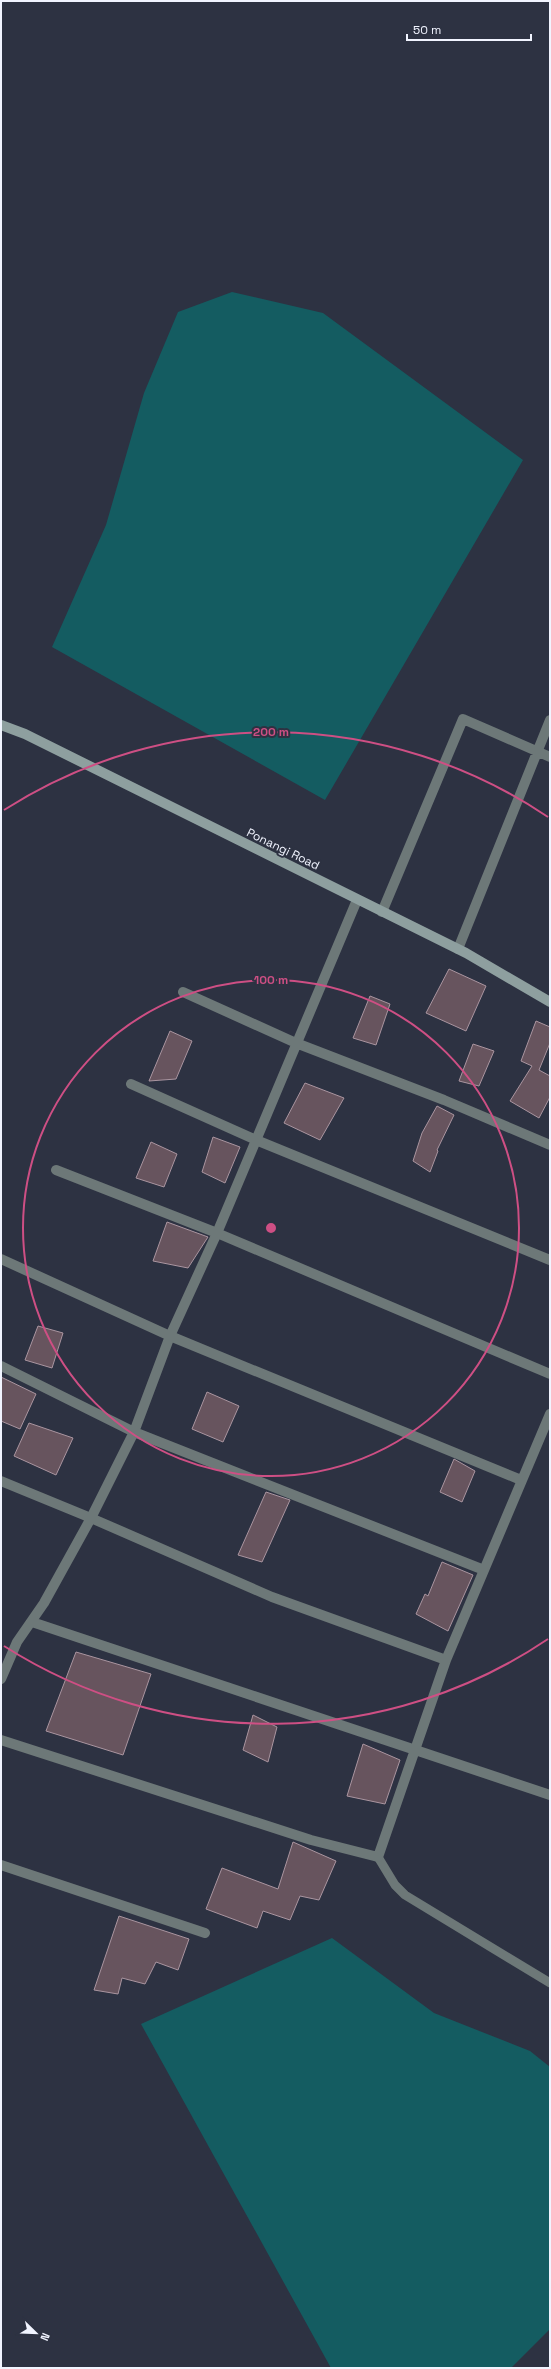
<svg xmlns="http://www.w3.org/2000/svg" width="551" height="2369" font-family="'Space Grotesk',sans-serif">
  <rect width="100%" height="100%" fill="#2d3242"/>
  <path fill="#145c61" d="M232 292 323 313 523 460 325 800 52 647 106 525 144 393 178 312Z
    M332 1938 434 2013 530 2051 550 2067V2329L511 2368H331L141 2024Z"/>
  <path fill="#67545e" stroke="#aa95a0" d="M449 969 486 986 466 1031 426 1013Z
    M370 996 390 1004 376 1045 353 1038Z
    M536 1021 550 1027V1043L539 1070 550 1076V1097L539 1118 510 1101 532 1066 521 1061Z
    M170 1031 192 1041 176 1079 149 1081Z
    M473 1044 494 1051 479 1086 459 1081Z
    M305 1083 344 1098 320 1140 284 1123Z
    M437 1106 454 1115 437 1150 438 1151 430 1172 413 1161 422 1133Z
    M213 1137 240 1147 225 1183 202 1172Z
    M151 1142 177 1154 164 1187 136 1178Z
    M167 1222 208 1237 188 1268 153 1261Z
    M38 1326 63 1333 52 1368 25 1360Z
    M1 1377 36 1394 20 1429 1 1421Z
    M207 1392 239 1406 223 1442 192 1429Z
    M29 1423 73 1438 56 1475 14 1456Z
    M454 1459 475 1471 462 1502 440 1492Z
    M266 1492 290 1500 262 1562 238 1555Z
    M442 1562 473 1575 448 1631 416 1614 425 1594 428 1596Z
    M76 1652 151 1674 123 1755 46 1731Z
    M253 1715 277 1727 268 1762 243 1750Z
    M363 1744 400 1760 385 1804 347 1796Z
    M293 1842 336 1861 319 1900 300 1896 290 1920 263 1911 257 1928 206 1909 222 1868 278 1889Z
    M119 1916 189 1939 178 1970 156 1962 145 1984 122 1978 118 1994 94 1990Z"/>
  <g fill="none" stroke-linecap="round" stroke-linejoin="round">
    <path stroke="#6d7878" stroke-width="9" d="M378 1857 395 1885 405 1895 550 1983"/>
    <path stroke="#6d7878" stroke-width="10" d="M382 912 463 719 550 757
      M458 949 550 720
      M183 992 296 1043 444 1100 550 1145
      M131 1084 256 1140 550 1260
      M56 1170 217 1233 550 1374
      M1 1259 170 1336 521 1480
      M1 1366 134 1432 484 1570
      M1 1481 91 1518 272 1597 446 1660
      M32 1622 550 1795
      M1 1679 17 1642 44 1603 91 1518 134 1432 170 1336 217 1233 357 900
      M1 1740 311 1840 378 1857 446 1660 550 1414
      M1 1865 205 1933"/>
    <path stroke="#8e9f9f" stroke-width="10" d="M1 725 25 734 466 953 550 1002"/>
  </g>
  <g fill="none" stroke="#ce4f84" stroke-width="2">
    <circle cx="271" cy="1228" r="248"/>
    <path d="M548 1639A496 496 0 0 1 4 1646M4 810A496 496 0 0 1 548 817"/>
  </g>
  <g text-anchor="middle" stroke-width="4" stroke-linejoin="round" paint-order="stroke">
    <g font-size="12" fill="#f1f4ff" stroke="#2d3242">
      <text transform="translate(283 849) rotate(26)" y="4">Ponangi Road</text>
    </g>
  </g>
  <circle cx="271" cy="1228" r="6" fill="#ce4f84" stroke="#2d3242" stroke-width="2"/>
  <g font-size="12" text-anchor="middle" font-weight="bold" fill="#ce4f84" stroke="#2d3242" stroke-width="4" stroke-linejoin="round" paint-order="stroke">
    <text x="271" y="736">200 m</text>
    <text x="271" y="984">100 m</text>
  </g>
  <rect width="551" height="2369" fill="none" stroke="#f1f4ff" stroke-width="4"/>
  <g transform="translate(36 2333) rotate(113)" stroke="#2d3242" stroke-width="3" paint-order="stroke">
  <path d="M0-3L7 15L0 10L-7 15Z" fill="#f1f4ff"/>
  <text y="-6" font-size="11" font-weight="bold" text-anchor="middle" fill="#f1f4ff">N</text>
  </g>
  <path d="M407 34v6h124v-6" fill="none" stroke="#f1f4ff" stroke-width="2"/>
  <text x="413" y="34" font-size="12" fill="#f1f4ff" stroke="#2d3242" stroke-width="3" paint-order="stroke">50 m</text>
</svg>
